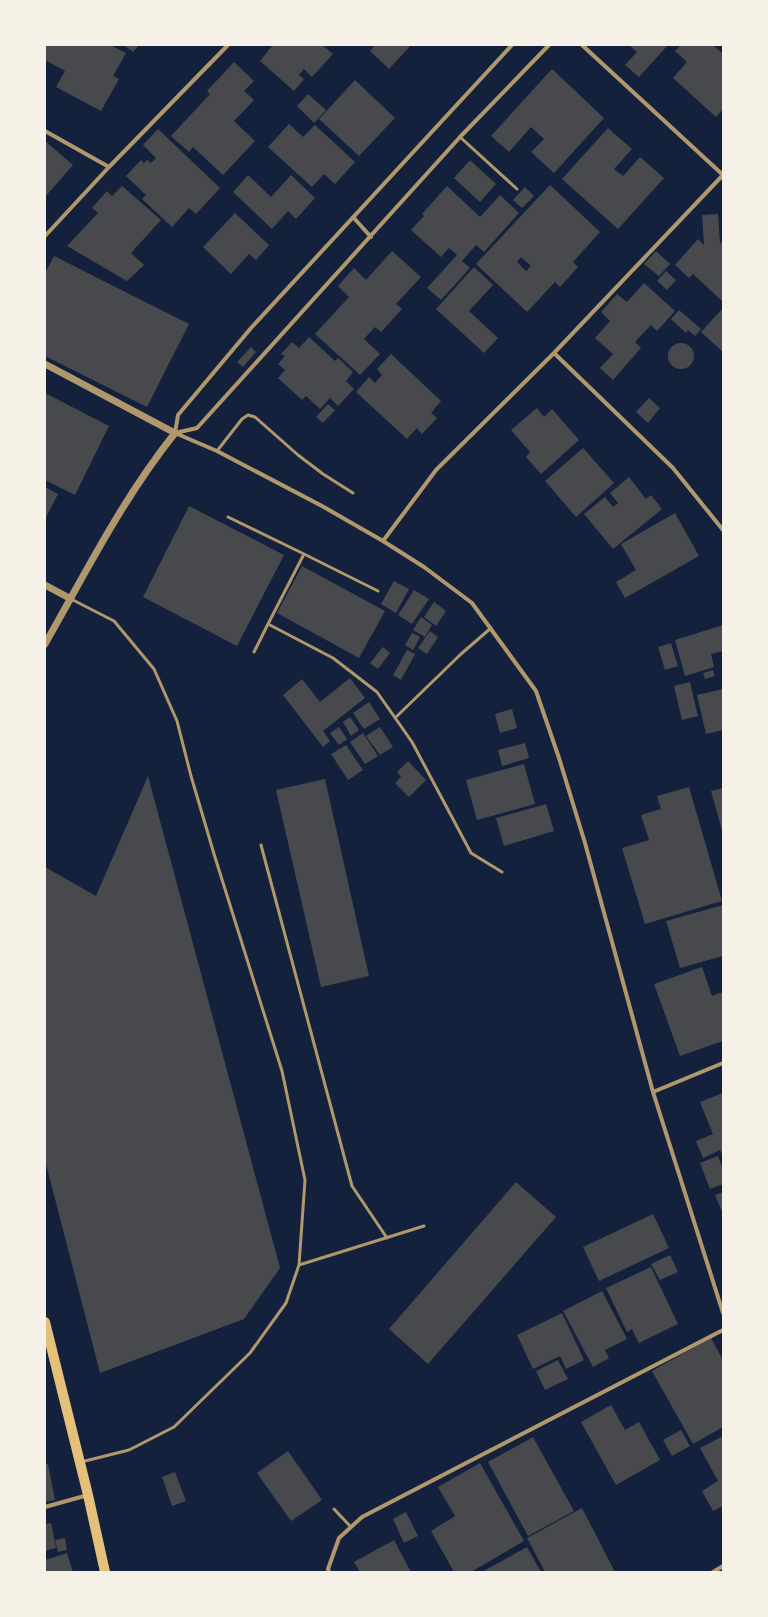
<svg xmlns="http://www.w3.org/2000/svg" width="768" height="1617" font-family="'Fira Sans',sans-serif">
  <rect width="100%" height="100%" fill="#14213d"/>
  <path fill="#48494c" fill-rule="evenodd" d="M45 45H110L126 53 113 76 119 79 101 111 56 87 65 71 45 60Z
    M124 45H139L133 52Z
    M273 45H322L333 54 312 77 304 69 299 75 304 79 294 91 260 61Z
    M375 45H411L389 69 370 51Z
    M629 45H668L639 77 625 65 637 52Z
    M681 45H713L723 54V109L716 117 673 78 687 62 675 51Z
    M234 62 254 81 244 91 254 100 234 121 255 141 223 175 193 147 189 152 171 136 210 94 207 91Z
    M552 69 604 118 554 173 531 152 544 139 531 127 509 152 491 136Z
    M355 80 395 118 359 156 319 119Z
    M308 94 326 110 314 123 297 106Z
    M289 124 303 137 315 125 355 162 335 184 324 174 312 187 268 147Z
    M608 128 632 149 614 169 623 176 640 157 664 178 618 229 562 179Z
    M158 129 220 188 196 214 189 208 172 227 142 199 146 195 126 176 141 160 144 163 147 160 151 163 156 158 143 145Z
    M45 141 73 165 45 197Z
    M470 160 496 184 480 202 454 178Z
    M248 175 271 197 291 175 315 198 296 219 288 211 272 229 233 192Z
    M550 185 600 232 573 262 578 267 560 287 555 282 527 312 476 264ZM521 257 531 266 526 271 517 262Z
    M122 186 161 220 131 253 144 265 127 281 67 246 98 213 92 208 107 191 112 196Z
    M447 186 480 217 500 195 519 213 484 252 476 245 462 261 470 268 441 300 427 288 457 255 449 248 441 257 411 230 424 216 422 214Z
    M525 187 534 196 522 208 513 200Z
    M235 213 269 245 256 260 249 254 231 274 203 247Z
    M718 214 720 244 723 241V302L693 274 689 278 675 265 698 239 704 245 702 215Z
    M392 251 421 277 396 304 402 309 381 332 375 327 364 339 380 354 360 375 315 334 349 297 338 286 354 268 366 280Z
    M656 251 670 264 659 276 644 264Z
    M54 256 189 324 147 407 45 356V273Z
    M474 267 493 285 469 311 498 338 484 353 436 309Z
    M666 271 676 280 667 290 657 281Z
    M644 283 675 311 657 331 651 325 635 342 641 348 613 380 600 368 613 354 595 338 610 321 601 312 617 294 627 302Z
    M723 308V352L701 332Z
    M679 310 701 329 695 336 688 330 686 333 671 319Z
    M309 337 335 361 338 358 353 372 346 381 354 389 338 406 330 398 320 409 306 396 302 400 278 378 285 370 278 364 285 356 281 354 292 342 299 348Z
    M668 356a13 13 0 1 1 26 0a13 13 0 1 1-26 0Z
    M251 347 256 352 243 367 237 362Z
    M391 354 441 401 431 413 437 418 422 434 417 428 407 439 356 392 369 377 375 383 382 375 377 369Z
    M45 393 109 426 75 495 45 480Z
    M649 398 660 408 648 423 636 412Z
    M328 404 335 410 323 423 316 417Z
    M537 408 544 417 552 409 579 440 541 474 526 457 530 452 511 430Z
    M583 448 614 483 576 517 545 481Z
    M629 477 646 499 651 495 662 509 613 549 584 514 605 497 613 507 618 503 610 493Z
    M45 487 58 494 45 519Z
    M189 506 284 555 237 646 143 597Z
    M675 513 699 556 625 598 616 582 636 570 621 544Z
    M302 566 385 611 359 658 277 613Z
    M394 581 409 589 396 613 381 604Z
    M414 590 429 599 412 624 398 615Z
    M434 602 446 611 436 626 424 617Z
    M421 617 432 625 425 637 413 630Z
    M723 625V651L711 654 714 667 685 676 675 640Z
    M430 631 438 637 427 654 418 648Z
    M412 633 420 637 413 650 405 645Z
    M671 643 678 666 665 670 658 647Z
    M383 647 390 653 378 669 370 663Z
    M407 650 415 654 401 680 393 675Z
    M713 670 715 676 705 679 703 673Z
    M350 678 365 698 323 731 330 741 323 747 283 695 302 679 320 702Z
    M690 682 698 716 682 720 674 686Z
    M723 689V730L706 734 697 695Z
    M369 702 380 719 364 729 353 713Z
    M512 709 517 728 500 733 495 714Z
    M350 717 359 730 351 736 343 722Z
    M339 727 347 739 339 745 330 733Z
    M380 727 393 747 380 755 366 736Z
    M363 733 378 756 365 764 350 742Z
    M525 743 529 758 502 766 498 750Z
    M346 745 363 770 348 780 331 754Z
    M408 761 426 780 409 797 395 783 401 777 397 772Z
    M524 764 535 804 477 820 466 780Z
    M148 776 280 1268 244 1319 100 1373 45 1160V867L96 896Z
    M325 779 369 976 321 987 276 790Z
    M689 787 722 901 645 924 622 848 649 840 641 815 661 809 657 796Z
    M723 788V834L711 791Z
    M546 804 554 831 504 846 496 818Z
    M723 905V956L680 968 666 921Z
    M702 967 712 996 723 992V1041L680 1056 654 984Z
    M723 1093V1156L720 1150 703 1158 696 1141 713 1134 700 1102Z
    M718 1156 723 1169V1184L710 1189 700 1163Z
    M516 1182 556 1217 428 1364 389 1329Z
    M723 1192V1214L715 1195Z
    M653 1214 669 1248 599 1281 583 1247Z
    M670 1255 678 1272 660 1280 651 1264Z
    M651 1267 678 1324 639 1343 632 1329 627 1332 606 1288Z
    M602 1291 627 1339 605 1350 609 1358 593 1367 563 1311Z
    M562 1313 584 1360 566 1369 560 1356 533 1369 517 1335Z
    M711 1338 723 1360V1427L693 1444 652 1371Z
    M558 1360 568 1379 545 1390 536 1371Z
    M611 1405 625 1430 639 1422 660 1460 616 1485 581 1422Z
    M681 1430 690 1446 672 1456 663 1440Z
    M723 1436V1506L713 1511 702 1491 718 1481 700 1448Z
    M533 1437 574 1511 528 1536 488 1462Z
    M288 1451 322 1500 291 1521 257 1473Z
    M480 1463 524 1541 471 1572H454L431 1531 455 1516 438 1487Z
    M48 1464 55 1500 45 1502V1465Z
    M175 1472 186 1501 172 1506 162 1477Z
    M582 1508 615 1572H545L527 1538Z
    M406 1512 418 1536 404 1543 393 1519Z
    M51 1523 56 1548 45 1551V1524Z
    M65 1538 67 1550 58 1552 55 1540Z
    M394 1540 411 1572H360L354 1562Z
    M527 1547 541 1572H482Z
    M67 1553 73 1572H45V1560Z"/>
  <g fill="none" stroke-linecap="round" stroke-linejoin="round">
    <path stroke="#b1986c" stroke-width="3" d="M460 137 517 189
      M217 451 242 419 248 415 255 417 298 455 323 474 353 493
      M228 517 304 554 268 624 333 658 377 692 412 742 471 853 502 872
      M304 554 378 591
      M71 599 114 621 154 669 177 721 191 776 214 854 282 1071 305 1180 299 1265 286 1303 250 1353 174 1427 129 1450 81 1462
      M254 652 268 624
      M395 718 461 654 491 628
      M261 845 352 1186 387 1238
      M299 1265 424 1226
      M334 1509 351 1527"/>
    <path stroke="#b1986c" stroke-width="4" d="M582 45 723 175
      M45 131 109 167
      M353 217 371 237
      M45 236 109 167 228 45
      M554 353 673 468 723 530
      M175 433 217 451 322 506 383 541 424 567 472 603 536 691 559 758 585 843 653 1092 723 1313
      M175 433 197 428 460 137 549 45
      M175 433 178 415 251 328 512 45
      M383 541 436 470 554 353 723 175
      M653 1092 723 1063
      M45 1507 88 1495
      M329 1572 328 1569 339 1538 362 1517 723 1330
      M713 1572 723 1566"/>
    <path stroke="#b1986c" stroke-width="7" d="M45 364 175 433C123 498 86 572 45 644
      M45 585 71 599"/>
    <path stroke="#e5c07b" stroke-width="10" d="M45 1322 88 1495 105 1572"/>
  </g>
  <rect width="768" height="1617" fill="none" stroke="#f6f1e7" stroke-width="92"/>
</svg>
